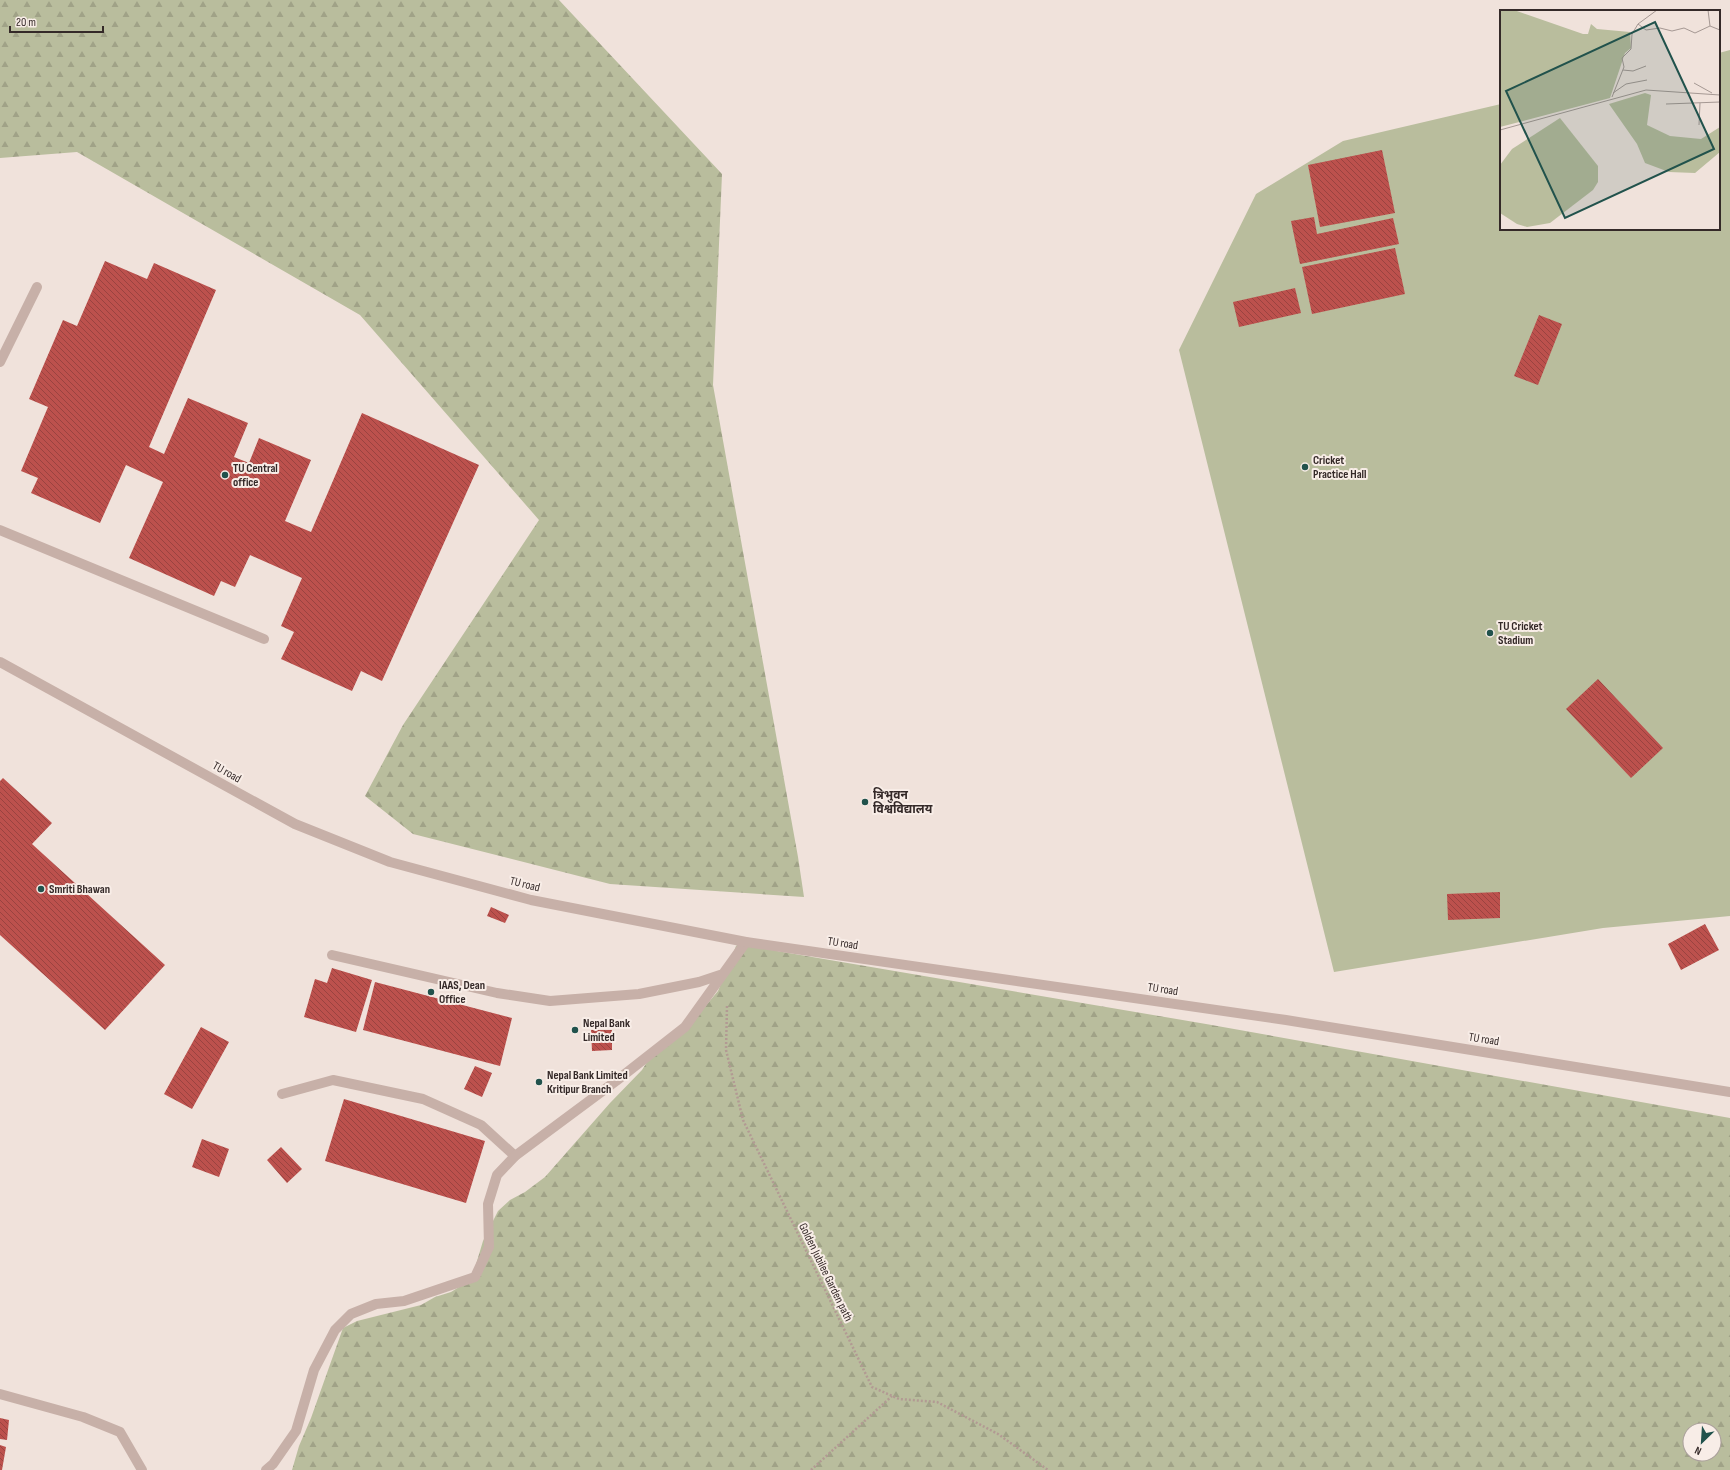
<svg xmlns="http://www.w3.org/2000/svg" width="1730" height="1470" font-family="'Sofia Sans Condensed','Noto Sans Devanagari',sans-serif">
  <defs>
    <pattern id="forest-firs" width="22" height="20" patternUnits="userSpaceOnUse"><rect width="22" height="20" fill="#b9bd9d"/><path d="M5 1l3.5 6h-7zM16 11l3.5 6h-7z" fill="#a0a287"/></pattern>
    <pattern id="building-back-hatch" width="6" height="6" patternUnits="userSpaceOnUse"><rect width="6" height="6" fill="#bc514d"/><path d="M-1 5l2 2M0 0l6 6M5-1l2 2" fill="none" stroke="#9a4340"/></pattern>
  </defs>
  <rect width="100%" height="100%" fill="#f0e2db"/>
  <path fill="#b9bd9d" d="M1730 50V916L1603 928 1334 972 1179 350 1256 194 1343 141 1501 104V229H1719V53Z"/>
  <path fill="url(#forest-firs)" fill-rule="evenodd" d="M0 0H559L722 174 713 385 798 857 804 897 610 884 413 834 365 796 403 725 539 520 360 315 77 152 0 158Z
    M745 937 777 951 1206 1024 1730 1118V1470H292L299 1446 311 1418 343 1328 357 1321 421 1305 435 1297 451 1292 464 1284 474 1271 483 1241 498 1211 510 1200 525 1192 545 1177 610 1103 642 1070 650 1057 697 1011 708 1003 718 991 736 946ZM1690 1430H1714V1454H1690Z"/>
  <path fill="url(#building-back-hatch)" d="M1382 150 1395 213 1320 227 1308 165Z
    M1314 217 1317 234 1393 218 1399 244 1300 264 1291 221Z
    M1395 248 1405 294 1312 314 1302 267Z
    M105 261 147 279 154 263 216 290 149 447 164 454 188 398 248 423 234 457 249 463 259 438 311 460 285 521 311 532 362 413 479 465 382 681 361 671 352 691 281 659 294 632 281 626 302 578 250 555 235 587 221 581 214 596 129 558 163 482 126 465 100 523 31 493 38 478 21 471 48 407 29 399 63 320 77 326Z
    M1295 288 1301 313 1239 327 1233 302Z
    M1539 315 1562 324 1538 385 1514 376Z
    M1598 679 1663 748 1631 778 1566 709Z
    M3 778 52 823 32 844 165 965 105 1030 0 935V781Z
    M1500 892V918L1448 920 1447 894Z
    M491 907 509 915 505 923 487 916Z
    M1705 924 1719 950 1681 970 1668 944Z
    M332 968 372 980 356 1032 304 1017 315 979 327 983Z
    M375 982 512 1018 500 1066 363 1030Z
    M201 1027 229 1042 192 1109 164 1094Z
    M591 1030H612V1050L592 1051Z
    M475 1066 492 1073 482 1097 464 1089Z
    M344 1099 485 1141 466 1203 325 1161Z
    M202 1139 229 1149 219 1177 192 1167Z
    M281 1147 302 1169 287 1183 267 1160Z
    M0 1418 9 1420 7 1440 0 1439Z
    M0 1445 6 1447 2 1470H0Z"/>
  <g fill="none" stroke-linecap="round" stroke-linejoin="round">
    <path stroke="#b29a93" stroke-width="2.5" stroke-dasharray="2 2" stroke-linecap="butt" d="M727 1006 726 1050 743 1120 872 1387 899 1399 937 1402 998 1434 1048 1470
      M811 1470 892 1396"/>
    <path stroke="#c7b0a8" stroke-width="10" d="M0 362 37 287
      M0 530 264 639
      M282 1094 333 1080 423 1099 481 1125 515 1156"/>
    <path stroke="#c7b0a8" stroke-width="10" d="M332 955 497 993 550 1001 639 994 699 982 723 974
      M0 1394 83 1417 120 1432 142 1470
      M266 1470 273 1464 296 1431 314 1370 335 1330 351 1314 376 1304 404 1301 475 1277 489 1247 488 1204 497 1175 515 1156 616 1081 685 1027 746 942"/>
    <path stroke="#c7b0a8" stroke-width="10" d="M0 662 295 824 390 862 531 900 746 942 1286 1020 1730 1092"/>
  </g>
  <g fill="#21524c" stroke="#f8ede7" stroke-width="1.5">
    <circle cx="1305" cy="467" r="4"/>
    <circle cx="225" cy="475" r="4"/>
    <circle cx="1490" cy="633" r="4"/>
    <circle cx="865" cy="802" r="4"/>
    <circle cx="41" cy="889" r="4"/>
    <circle cx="431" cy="992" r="4"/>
    <circle cx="575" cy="1030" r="4"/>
    <circle cx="539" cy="1082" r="4"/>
  </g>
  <g text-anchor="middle" stroke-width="4" stroke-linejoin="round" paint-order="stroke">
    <g font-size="12" font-weight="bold" fill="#342928" stroke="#f8ede7" text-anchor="start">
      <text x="1313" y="464">Cricket<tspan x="1313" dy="14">Practice Hall</tspan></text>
      <text x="233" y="472">TU Central<tspan x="233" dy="14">office</tspan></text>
      <text x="1498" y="630">TU Cricket<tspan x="1498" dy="14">Stadium</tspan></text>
      <text x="873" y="799">त्रिभुवन<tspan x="873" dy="14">विश्वविद्यालय</tspan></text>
      <text x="49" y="893">Smriti Bhawan</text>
      <text x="439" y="989">IAAS, Dean<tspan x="439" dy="14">Office</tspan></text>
      <text x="583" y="1027">Nepal Bank<tspan x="583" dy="14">Limited</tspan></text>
      <text x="547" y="1079">Nepal Bank Limited<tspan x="547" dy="14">Kritipur Branch</tspan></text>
    </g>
    <g font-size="12" fill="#342928" stroke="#f8ede7">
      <text transform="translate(227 772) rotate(29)" y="4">TU road</text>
      <text transform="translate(525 884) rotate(14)" y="4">TU road</text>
      <text transform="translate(843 943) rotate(8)" y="4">TU road</text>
      <text transform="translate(1163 989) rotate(8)" y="4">TU road</text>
      <text transform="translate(1484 1039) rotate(9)" y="4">TU road</text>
      <text transform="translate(826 1272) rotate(64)" y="4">Golden Jubilee Garden path</text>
    </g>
  </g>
  <g transform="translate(1500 10)">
    <rect width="220" height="220" fill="#f0e2db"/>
    <path d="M60 108 98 156V172L93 180 50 213 27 217 17 214 0 203V155L12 139Z" fill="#b9bd9d"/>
    <path d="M14 0 83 24H88L91 14 97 19 130 22 131 38 125 43 110 88 0 117V1ZM145 83 151 85 147 115 170 126 201 129 220 117V142L195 163 169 162 145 153 137 134 109 94Z" fill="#b9bd9d"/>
    <path fill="none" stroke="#a59893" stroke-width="1" d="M157 0 138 14 146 20 160 18 172 21 184 18 195 23 210 16 220 20M208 0 210 16M123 60 133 61 146 56M194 73 212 83M113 83 126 74 147 70M112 87 124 57 122 48 131 39 132 24 138 14M166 94 220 92M199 115 200 93M0 120 146 80 220 85"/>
    <path fill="#21524c" fill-opacity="0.15" stroke="#21524c" stroke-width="2" d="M155 12 214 139 65 208 6 81Z"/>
    <rect width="220" height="220" fill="none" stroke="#342928" stroke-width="2"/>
  </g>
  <g transform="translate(1702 1442) rotate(205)"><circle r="19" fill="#f8ede7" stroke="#aa9f9b"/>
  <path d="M0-3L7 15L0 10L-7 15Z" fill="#21524c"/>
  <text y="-6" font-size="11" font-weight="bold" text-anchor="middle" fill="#342928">N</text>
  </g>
  <path d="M10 26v6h93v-6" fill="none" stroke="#342928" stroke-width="2"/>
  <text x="16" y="26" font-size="12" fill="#342928" stroke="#f8ede7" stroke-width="3" paint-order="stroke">20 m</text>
</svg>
